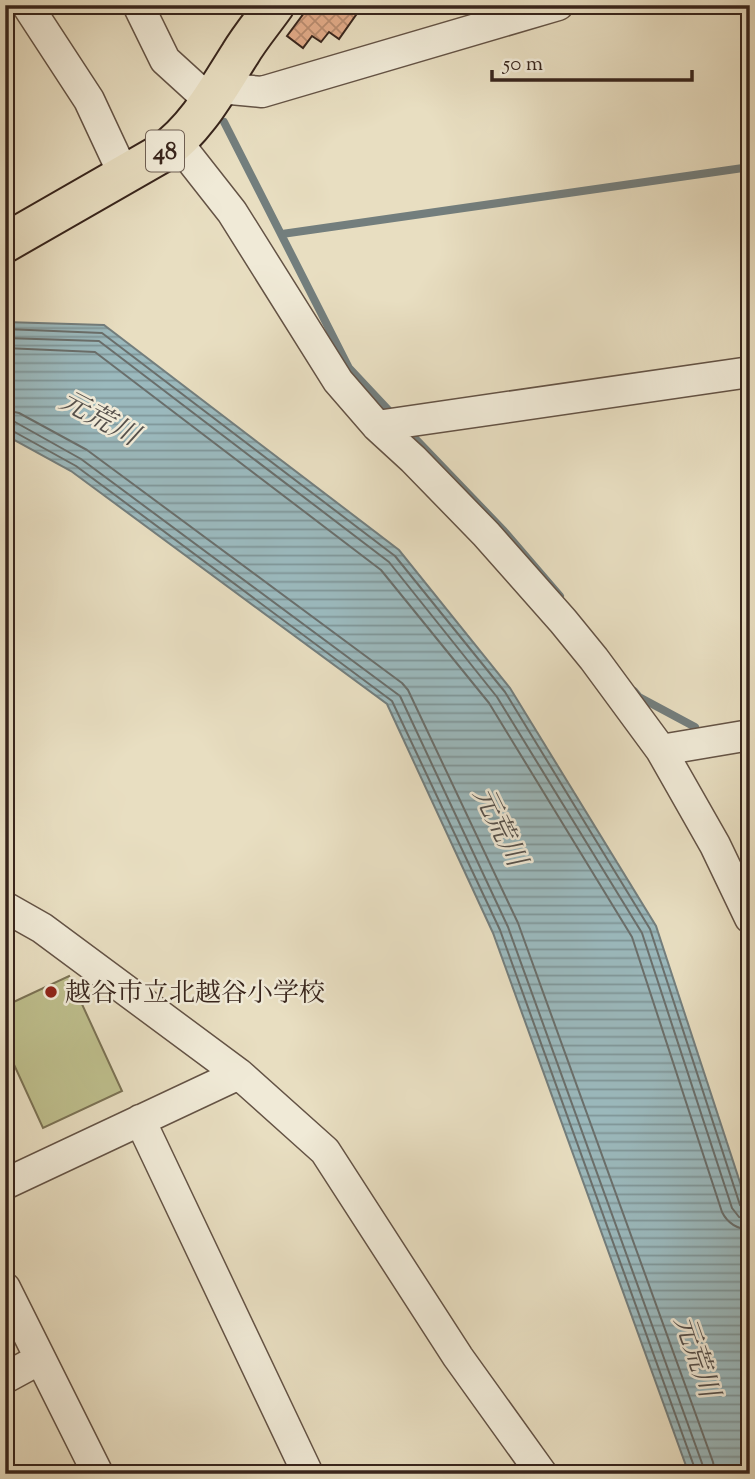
<svg xmlns="http://www.w3.org/2000/svg" width="755" height="1479" font-family="'Sorts Mill Goudy','Noto Serif JP',serif">
  <defs>
    <pattern id="water-rules" width="6" height="5" patternUnits="userSpaceOnUse" patternTransform="scale(1.75)"><rect width="6" height="5" fill="#9bb9bd"/><path d="M0 2.5h6" fill="none" stroke="#7f9699"/></pattern>
    <pattern id="building-cross-hatch" width="8" height="8" patternUnits="userSpaceOnUse" patternTransform="scale(1.75)"><rect width="8" height="8" fill="#e3ac8a"/><path d="M0 0l8 8M0 8l8-8" fill="none" stroke="#b98c70"/></pattern>
  </defs>
  <rect width="100%" height="100%" fill="#e8dec1"/>
  <filter id="stains"><feTurbulence type="fractalNoise" baseFrequency=".00286" numOctaves="4"/><feColorMatrix values="0 0 0 0 .2 0 0 0 0 .09 0 0 0 0 .02 0 0 0 .5 -.17"/></filter>
  <radialGradient id="worn" r=".72"><stop offset=".6" stop-color="#630" stop-opacity="0"/><stop offset="1" stop-color="#630" stop-opacity=".3"/></radialGradient>
  <path fill="#bebf8d" stroke="#7b7254" stroke-width="2" d="M69 976 122 1091 43 1128 5 1045V1006Z"/>
  <path fill="url(#water-rules)" stroke="#737e7d" stroke-width="2" d="M5 322 104 325 399 550 510 688 656 926 750 1213V1474H689L493 933 387 704 71 471 5 435Z"/>
  <g fill="none" stroke-linecap="round" stroke-linejoin="round">
    <path stroke="#6a6f6c" stroke-width="2" d="M5 329 102 333 395 556 505 692 650 929 740 1205 744 1209 750 1210
      M5 338 99 341 389 562 497 697 642 933 732 1208 739 1217 750 1219
      M5 348 95 352 381 570 489 703 632 937 722 1212C728 1224 737 1229 750 1230
      M5 410 19 413 87 450 402 683 408 690 518 923 713 1462 715 1474
      M5 420 15 422 81 459 400 696 508 927 703 1466 704 1474
      M5 429 11 430 76 466 392 701 500 930 695 1469V1474"/>
    <path stroke="#737e7d" stroke-width="8" d="M224 122 349 368 394 416
      M282 234 750 167
      M407 430 504 531 560 596
      M634 691 639 697 695 727"/>
  </g>
  <path fill="url(#building-cross-hatch)" stroke="#38251c" stroke-width="2" d="M310 5H363L339 39 329 32 321 42 312 36 303 48 287 36Z"/>
  <g fill="none" stroke-linecap="round" stroke-linejoin="round">
    <defs>
      <path id="street" d="M27 5 89 100 124 175
        M138 5 165 60 210 101
        M220 88 262 92 558 5
        M177 142 232 212 338 381 377 426 413 459 486 534 563 621 594 659 661 750 715 845 750 918
        M377 426 750 372
        M661 750 750 735
        M5 907 42 928 239 1074
        M140 1120 308 1474
        M5 1184 239 1074 325 1151 458 1357 542 1474
        M5 1288 98 1474
        M5 1378 40 1359"/>
      <path id="primary" d="M5 243 162 153C197 128 217 90 240 54 250 37 263 22 275 5"/>
    </defs>
    <use href="#street" stroke="#645345" stroke-width="33"/>
    <use href="#primary" stroke="#38251c" stroke-width="42"/>
    <use href="#street" stroke="#f0ead7" stroke-width="30"/>
    <use href="#primary" stroke="#e8dec1" stroke-width="38"/>
  </g>
  <circle fill="#8f2418" stroke="#f0ead7" stroke-width="2.5" cx="51" cy="992" r="7"/>
  <g text-anchor="middle" stroke-width="5" stroke-linejoin="round" paint-order="stroke">
    <rect fill="#f0ead7" stroke="#6f6054" stroke-width="2" x="146" y="130.5" width="38" height="41" rx="5"/>
    <g font-size="24" font-weight="bold" fill="#38251c">
      <text x="165" y="159">48</text>
    </g>
    <g font-size="26" fill="#38251c" stroke="#f0ead7" text-anchor="start">
      <text x="65" y="1001">越谷市立北越谷小学校</text>
    </g>
    <g font-size="28" font-style="italic" fill="#56514c" stroke="#f0ead7">
      <text transform="translate(100 417) rotate(28)" y="10">元荒川</text>
      <text transform="translate(501 826) rotate(64)" y="10">元荒川</text>
      <text transform="translate(698 1356) rotate(71)" y="10">元荒川</text>
    </g>
  </g>
  <rect width="755" height="1479" fill="none" stroke="#e8dec1" stroke-width="28"/>
  <rect x="7" y="7" width="741" height="1465" fill="none" stroke="#38251c" stroke-width="3.5"/>
  <rect x="14" y="14" width="727" height="1451" fill="none" stroke="#38251c" stroke-width="2"/>
  <path d="M492 70v10h200v-10" fill="none" stroke="#38251c" stroke-width="3.5"/>
  <text x="503" y="70" font-size="21" fill="#38251c" stroke="#f0ead7" stroke-width="5" paint-order="stroke">50 m</text>
  <rect width="100%" height="100%" filter="url(#stains)"/>
  <rect width="100%" height="100%" fill="url(#worn)"/>
</svg>
